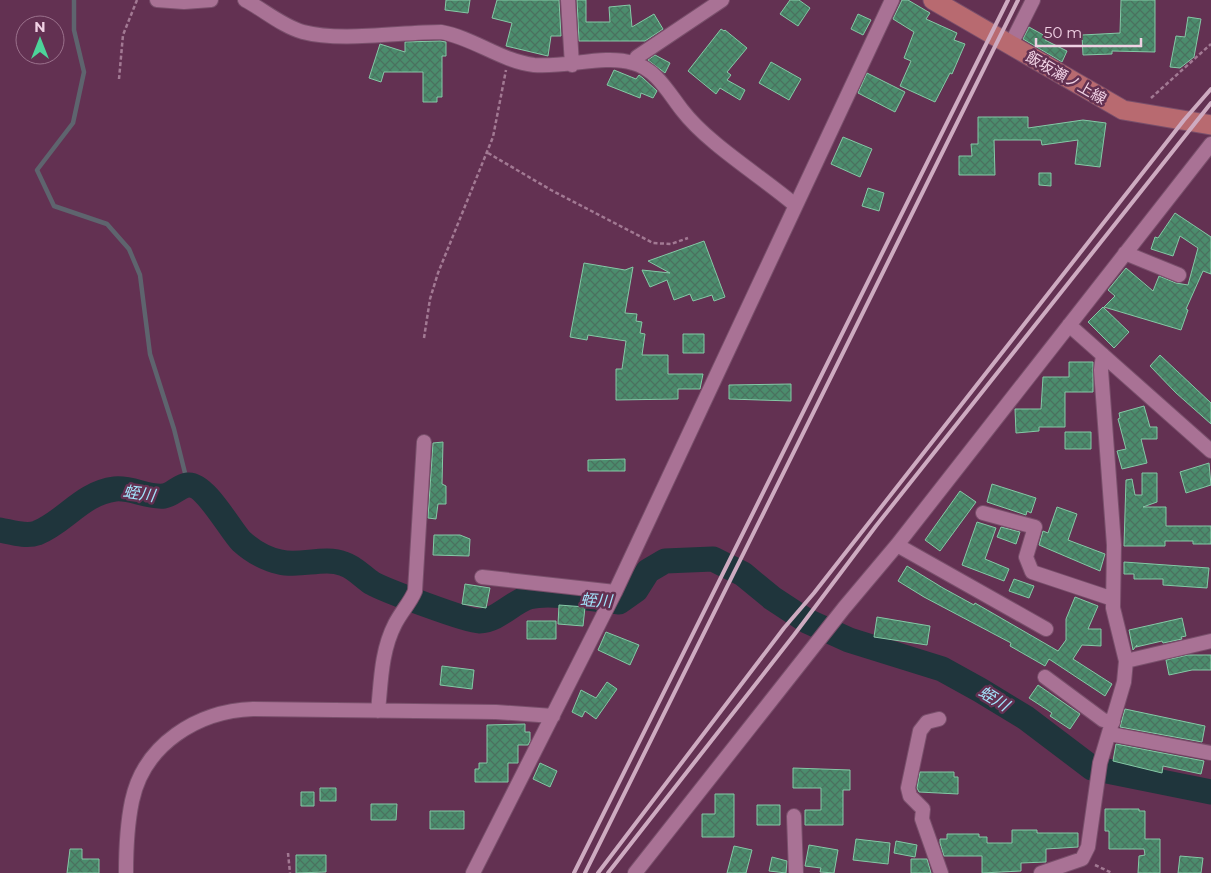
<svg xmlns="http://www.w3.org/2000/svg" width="1211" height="873" font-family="Montserrat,'Noto Sans JP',sans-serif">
  <defs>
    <pattern id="building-cross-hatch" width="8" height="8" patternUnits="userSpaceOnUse" patternTransform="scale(1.25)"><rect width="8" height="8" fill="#4b8d6d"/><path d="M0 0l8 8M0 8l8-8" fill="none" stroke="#4a725f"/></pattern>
  </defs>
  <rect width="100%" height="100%" fill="#633152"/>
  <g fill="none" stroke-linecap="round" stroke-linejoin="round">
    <path stroke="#5e646e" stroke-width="4.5" d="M74 0V30L84 72 73 123 37 170 54 206 107 224 129 249 140 275 150 354 174 429 188 485"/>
    <path stroke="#1f353c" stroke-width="25" d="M0 530C11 532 26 537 37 533 65 522 82 493 115 489 131 487 148 498 164 496 172 495 179 486 188 485 205 483 231 531 241 541 252 551 266 559 280 562 301 567 324 556 344 564 354 567 363 577 372 583 384 590 467 621 479 621 499 620 511 603 529 597 550 591 597 600 619 602L636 590 648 571 665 561 713 559 743 574 772 598 807 621 849 640 942 669 980 690 1026 718 1092 768 1211 792"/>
  </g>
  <path fill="url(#building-cross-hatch)" stroke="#85c8a6" d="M446 0H470L468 13 445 10Z
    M497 0H559L561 36H551L548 56 506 46 512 23 492 18Z
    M577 0H586V22H610L609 7 630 5 632 27 654 14 663 29 645 41H579Z
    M790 0H799L810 8 798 26 780 14Z
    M902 0H908L930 13 926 19 957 33 954 40 965 44 952 74 950 73 935 102 900 86 911 61 904 58 914 32 893 19Z
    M1121 0H1155V52L1112 51V54L1083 55 1082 35 1120 33Z
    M858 14 871 20 863 35 851 29Z
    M1188 17 1201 19 1194 57 1180 68 1170 67 1176 36 1185 37Z
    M1029 27 1047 37 1045 40 1067 51 1062 62 1023 39Z
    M721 29 724 31 725 30 747 48 727 72 731 75 727 80 745 90 740 100 720 88 716 94 688 71Z
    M440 41 446 42V56H442V97H437V102H423V72H384L381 82 369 78 380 44 405 52V42Z
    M655 55 670 63 665 73 648 60Z
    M771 62 801 79 789 100 759 83Z
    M614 70 636 79 639 75 643 78 657 91 653 98 641 93 640 98 607 85Z
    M867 73 905 92 895 112 858 93Z
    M978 117H1028V128L1083 120 1106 123 1100 167 1075 164 1078 140 1042 145 1041 140H994L995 175H959V156H972L971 144H978Z
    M843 137 872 149 860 177 831 164Z
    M1039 173H1051V186L1039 185Z
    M868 188 884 193 879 211 862 206Z
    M1175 213 1211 237V274L1203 271 1186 309 1188 310 1181 330 1104 307 1115 296 1108 290 1126 268 1153 291 1159 276 1176 283 1188 285 1198 248 1180 236 1173 256 1151 249 1155 237 1158 238Z
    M704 241 725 297 714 301 712 295 693 301 690 294 674 300 667 280 650 287 642 270 670 273 648 261Z
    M584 263 625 270 633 267 625 313 637 314 636 321 642 322 640 333 645 334 642 355H668V374H703L700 389H678V399L616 400V369H622L626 341 588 335 587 340 570 337Z
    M1103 307 1129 332 1114 348 1088 322Z
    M683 334H704V353H683Z
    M1160 355 1211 403V424L1176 393 1150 366Z
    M1069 362H1093V392H1065V427H1039V431L1016 433 1015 409H1041L1043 377H1069Z
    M791 384V401L729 399V385Z
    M1144 406 1150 427H1157V439H1141L1147 463 1122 469 1117 451 1126 449 1118 419 1120 418 1119 413Z
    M1065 432H1091V449H1065Z
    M443 442 442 484 446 486V504H438L436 519 428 518 433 443Z
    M625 459V471H588V460Z
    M1209 463 1211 485 1186 493 1180 472Z
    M1142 473H1157V502L1143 507H1166V526H1211V544H1193V541H1165V546H1124L1126 480 1132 479 1135 495H1142Z
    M992 484 1036 498 1031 513 1027 511 1026 515 987 502Z
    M960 491 976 502 940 551 925 540Z
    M1057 507 1077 514 1068 540 1105 554 1100 571 1039 545 1043 531 1048 533Z
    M977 522 996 528 985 559 1009 569 1004 581 962 565Z
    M1001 527 1020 532 1016 544 997 537Z
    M434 535H460L470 539 469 556 433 555Z
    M1124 562 1209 568 1207 588 1163 585V579H1134V574H1124Z
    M907 566 943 588 974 605 975 603 1058 651 1066 640V619L1075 597 1098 606 1088 629H1101V646L1082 645 1073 659 1112 684 1105 696 1049 659 1045 666 1010 646 1011 643 924 597 898 581Z
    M1014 579 1034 586 1029 598 1009 591Z
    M465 584 490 588 486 608 462 604Z
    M559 605 585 607 583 626 558 624Z
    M877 617 930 626 927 645 874 637Z
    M1182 618 1186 636 1181 637 1182 639 1163 643 1162 641 1136 647 1137 645 1133 650 1129 630Z
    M527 621H556V639H527Z
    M606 632 639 645 630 665 598 650Z
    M1188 655H1211V670H1192L1169 675 1166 660Z
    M442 666 474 670 472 689 440 685Z
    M607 682 617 689 596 719 585 711 582 717 572 712 581 690 596 698Z
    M1038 685 1080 714 1070 729 1050 716 1052 713 1029 698Z
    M1125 709 1205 726 1202 742 1120 727Z
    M525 724V732H530V741L528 745H518V763H508V782H475V769H479V763H487V725Z
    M1116 744 1204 761 1201 774 1163 766 1162 773 1113 761Z
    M540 763 557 771 550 787 533 779Z
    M793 768 850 770V790H843V825H805V810H821V788H793Z
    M920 772H954V777H958V794L919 792 917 788Z
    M320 788H336V801H320Z
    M301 792H314V806H301Z
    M715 794H734V837H702V814H715Z
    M371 804H397L396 820H371Z
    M757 805H780V825H757Z
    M1105 809H1139V811H1145V839H1160V873H1138L1139 856 1145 855 1144 849H1109V831H1105Z
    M430 811H464V829H430Z
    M1012 830H1037V833H1078V847L1046 849V862L1021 863V871L982 873V856H944L940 843V839H947V834H979V837H987V843H1012Z
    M856 839 890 843 888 864 853 860Z
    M896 841 917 845 915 857 894 853Z
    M809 845 838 850 834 873 820 872 821 868 805 866Z
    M734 846 752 850 746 873H727Z
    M70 849H82V859H99V873H67Z
    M296 855H326V872L296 873Z
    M1180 856 1203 858 1201 873H1178Z
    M772 857 787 861 786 873 769 871Z
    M911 859H927L931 873H911Z"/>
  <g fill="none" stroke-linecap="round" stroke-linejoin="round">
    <defs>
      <path id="minor" d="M157 0 184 2 211 0
        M245 0C264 10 282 26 303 32 340 42 401 32 441 32 474 38 501 61 534 65 566 68 604 54 633 63 656 69 668 92 682 110 708 144 761 176 795 205
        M568 0 572 65
        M1010 46 1033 0
        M634 63 637 57 722 0
        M1125 253 1179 275
        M1069 325 1211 451
        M983 513 1035 527 1026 557 1032 572 1113 599
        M897 545 1046 629
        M482 577 615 592
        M1126 661 1211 641
        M1045 677 1103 720 1113 722
        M378 711C381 682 381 651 395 624 401 612 410 603 415 591L424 442
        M939 719 927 722 920 731 908 788 910 796 923 809 922 819 941 873
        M1110 734 1211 753
        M794 816 796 873
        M126 873C126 849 127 825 132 801 144 744 198 711 253 709L496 712 553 716
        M473 873 615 592 892 0
        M635 873 844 608 897 545 1211 144
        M1041 873 1082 859 1088 847 1100 763 1124 682 1126 661 1113 608 1114 545 1101 370 1103 355"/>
      <path id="secondary" d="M933 0 1123 110 1211 125"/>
    </defs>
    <use href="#minor" stroke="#794f6b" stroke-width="16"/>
    <use href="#secondary" stroke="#794f6b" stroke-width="21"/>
    <path stroke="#a27993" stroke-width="2.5" stroke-dasharray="4 2.5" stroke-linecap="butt" d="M119 79 123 35 137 0
      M1151 98 1211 44
      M488 153 551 190 653 243 671 244 688 238
      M424 338 430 299 438 273 493 137 506 70
      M288 853 290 873
      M1095 865 1112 873"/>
    <use href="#minor" stroke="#a97295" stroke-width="14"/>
    <use href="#secondary" stroke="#b86a70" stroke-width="19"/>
    <path stroke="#ceabc1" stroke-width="4" d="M574 873 1008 0
      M585 873 1018 0
      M598 873 784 628 814 593 1184 120 1211 89
      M608 873 794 635 876 526 1211 103"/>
  </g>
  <g text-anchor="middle" stroke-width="5" stroke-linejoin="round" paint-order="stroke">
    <g font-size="15" fill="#f0d1e4" stroke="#633152">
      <text transform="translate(1066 78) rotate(30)" y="5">飯坂瀬ノ上線</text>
    </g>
    <g font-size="16" font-style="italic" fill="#a3e5fc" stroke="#633152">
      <text transform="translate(139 493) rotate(8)" y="6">蛭川</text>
      <text transform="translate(596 600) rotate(3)" y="6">蛭川</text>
      <text transform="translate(994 698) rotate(31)" y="6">蛭川</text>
    </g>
  </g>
  <g transform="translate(40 40)"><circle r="24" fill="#633152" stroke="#9b718c"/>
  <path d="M0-4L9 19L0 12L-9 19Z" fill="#4dd39a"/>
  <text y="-8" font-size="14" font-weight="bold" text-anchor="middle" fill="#f0d1e4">N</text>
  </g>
  <path d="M1036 38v8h105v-8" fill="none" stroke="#f0d1e4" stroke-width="2.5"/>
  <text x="1044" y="38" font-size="15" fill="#f0d1e4" stroke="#633152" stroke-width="4" paint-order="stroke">50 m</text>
</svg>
